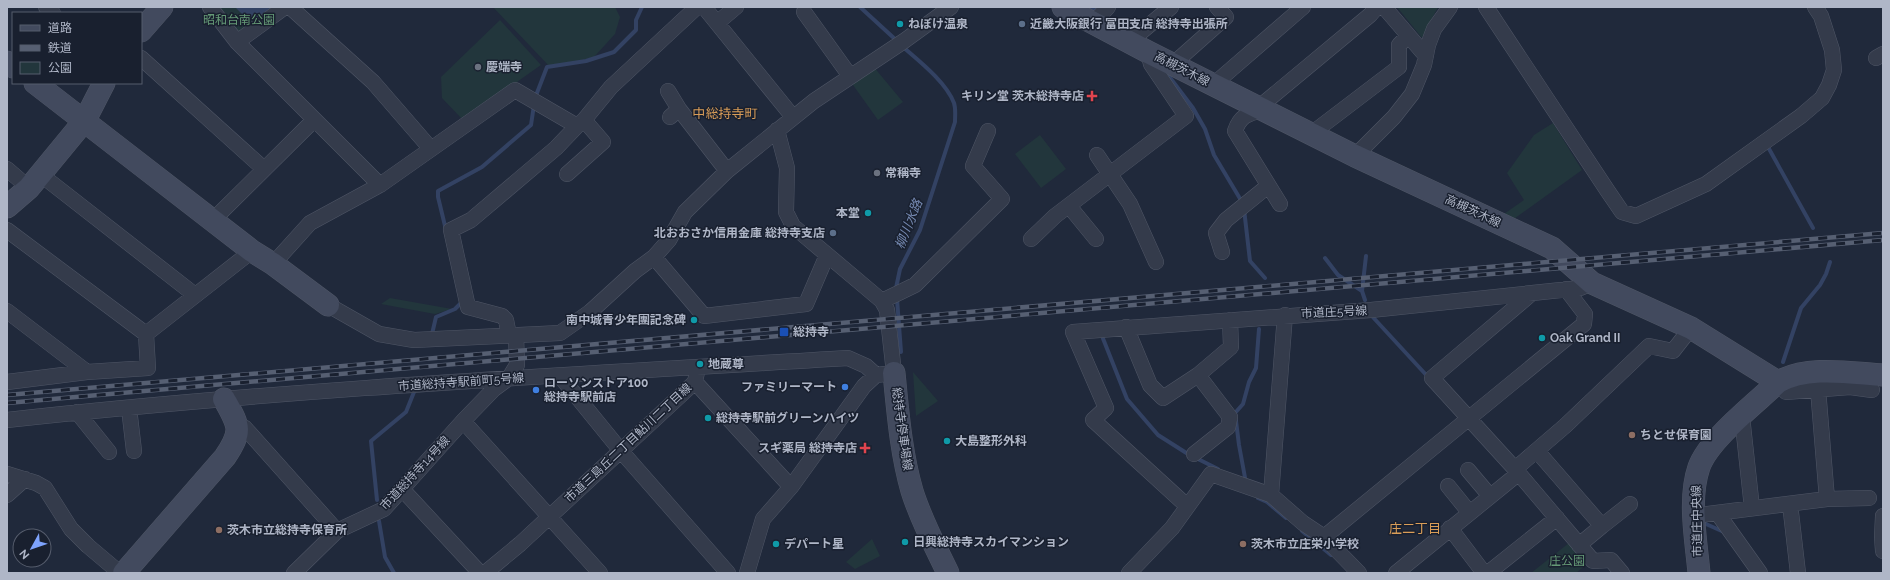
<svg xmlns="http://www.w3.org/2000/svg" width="1890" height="580" font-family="Raleway,'Noto Sans JP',sans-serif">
  <rect width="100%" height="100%" fill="#20293b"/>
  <path fill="#22363c" d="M214 7H287L236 37Z
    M493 7H615L620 17 615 34 594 57 551 68Z
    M1397 7H1438L1422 38Z
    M500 20 541 65 463 120 442 98 441 77Z
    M873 66 903 102 878 120 853 85 857 77Z
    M1553 123 1582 170 1511 221 1501 216 1524 200 1507 173 1534 135Z
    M1040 135 1066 169 1041 188 1015 154Z
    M390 298 452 309 435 314 381 304Z
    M913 372 938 401 916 416Z
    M872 539 880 556 855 569 846 562Z
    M1569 543 1587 564 1576 573H1531Z"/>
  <path fill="#334263" d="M235 7H273L258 18 247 19Z"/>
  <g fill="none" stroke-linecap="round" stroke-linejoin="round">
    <path stroke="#334263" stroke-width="4" d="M860 7 896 40
      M1091 7 1099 12
      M1105 16 1123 27
      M1165 71 1193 108 1205 129 1214 155 1242 202
      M535 98 547 67 586 61 614 52 636 30V20L642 7
      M1768 147 1813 228
      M1244 209 1250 261 1265 278
      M446 230 438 197V191L482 167 531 125 534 105
      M1325 258 1338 275 1362 291 1365 300
      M896 288 900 269 920 230 955 122C955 115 956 109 954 103 946 82 919 61 903 47
      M1362 291 1366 256
      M897 299 901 352
      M1370 314 1429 378
      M432 334 436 317 455 309 463 301
      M1102 336 1127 399 1158 435 1188 454 1218 469
      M1783 362 1801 308 1820 285 1826 274 1830 262
      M1246 483 1239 445 1235 413 1243 404 1249 382 1256 368 1259 329
      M1258 498 1267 502 1286 518
      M377 500 371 441 406 412 414 392
      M379 521 385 557 394 573
      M1700 523 1706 524 1724 532
      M1302 531 1331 555"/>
    <defs>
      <path id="street" d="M46 7 53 13
        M210 7 237 42 380 185 310 223 273 264
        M290 7 373 82 431 149
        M704 7 793 117
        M1384 7 1426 56
        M1486 7 1607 190 1622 212 1636 216 1706 184 1801 116 1822 98 1829 85 1834 70 1832 50 1821 16 1815 7
        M804 12 850 76
        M717 23 736 7
        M1093 23 1108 7
        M237 42 285 7
        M1129 42 1171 7
        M141 58 264 169
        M1876 58 1883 54
        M1172 65 1226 17 1217 7
        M1213 85 1303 7
        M668 91 679 109
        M1258 108 1370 15 1377 7
        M1262 110C1247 114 1240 116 1235 131L1280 204
        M670 117 679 109 727 171
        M584 120 611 87 697 7
        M1311 134 1399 67V45L1408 36
        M1097 155 1130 204 1156 262
        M1355 156 1394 117 1412 94 1424 65 1428 45 1434 29 1450 7
        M7 169 29 188
        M40 174 195 295
        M380 185 515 90 577 126 584 120 603 142 567 174
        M1069 206 1096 239
        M213 220 314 120
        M7 230 146 334 252 251
        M1031 239 1055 216 1186 116 1151 64 1148 52
        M1222 252 1216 233 1226 220 1268 186
        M654 257 704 316 806 304 827 255
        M1531 294 1432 378 1515 469 1593 561 1611 560 1622 573
        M882 301 915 285 1002 199 973 166 988 131
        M328 305 379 334 414 340 560 333 590 312 635 271 654 257 669 240 685 212 727 171 814 101 904 41 951 7
        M7 311 87 372
        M1126 327 1150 385 1163 398 1198 375
        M509 335 506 320 502 316 468 307 451 230 471 220 556 148 577 126
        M560 376 621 451 728 573
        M7 382 87 372 148 368 146 334
        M695 382 791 487
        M1778 382 1786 392 1850 387 1872 390
        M1818 389 1827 499
        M129 408 134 451
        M77 412 109 452
        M1742 416 1752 508
        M7 420C286 389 567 375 848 358L866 366 876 375
        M463 421 600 573
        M237 424 245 428 337 531
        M1537 451 1602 526 1579 545
        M1194 454 1228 427 1230 417 1198 375 1231 347 1230 320
        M1515 469 1565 426 1649 346 1673 351 1691 328
        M1468 470 1490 496
        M7 474 36 483 45 488 71 529 88 546 120 573
        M1448 486 1469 512
        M402 489 480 573
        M7 495 25 479
        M1271 495 1285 315
        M1790 504 1798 573
        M1187 506 1093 420 1106 408 1073 332 1371 310 1580 288 1592 283
        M1718 514 1760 573
        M1692 516 1827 499 1869 498
        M1883 516 1882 537 1883 551
        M1602 526 1630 504
        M1450 528 1484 573
        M1324 537 1584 324 1585 314 1566 289
        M294 573 337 531 384 509 463 421 494 389 509 378 517 365 516 335
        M485 573 520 544 695 382 698 367
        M747 573 763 519 791 487 864 386 876 375 894 373 887 310 882 301 793 226 786 212 787 168 777 130
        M1129 573 1172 528 1211 474 1271 495 1303 523 1324 537 1359 573
        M1396 573 1519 473
        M1488 573 1557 518"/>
      <path id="secondary" d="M1063 7 1148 52 1355 156 1552 248 1592 283 1691 328 1778 382
        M141 31 162 7
        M7 62 13 67
        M35 83 252 251 273 264 328 305
        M7 207 29 188 85 120 104 83
        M894 373C898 413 901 453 912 491 921 520 935 546 948 573
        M124 573 225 457C243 430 239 426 224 399
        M1699 573C1696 539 1688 499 1699 467 1709 439 1756 403 1778 382 1808 365 1850 373 1883 375"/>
    </defs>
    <use href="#street" stroke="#4f5666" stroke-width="16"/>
    <use href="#secondary" stroke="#4f5666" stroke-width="23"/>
    <use href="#street" stroke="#343b4b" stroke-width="15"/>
    <use href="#secondary" stroke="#424a5e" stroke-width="22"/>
    <defs>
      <path id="rail" d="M7 395 1883 233
        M7 403 1883 240"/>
    </defs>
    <use href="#rail" stroke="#565f72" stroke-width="4.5"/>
    <use href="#rail" stroke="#19202f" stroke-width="3" stroke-dasharray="9" stroke-linecap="butt"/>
  </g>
  <g fill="#0f9aa8" stroke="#19202f" stroke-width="1.5">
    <circle cx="900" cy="24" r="4"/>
    <circle cx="868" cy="213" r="4"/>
    <circle cx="694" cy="320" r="4"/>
    <circle cx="1542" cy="338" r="4"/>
    <circle cx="700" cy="364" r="4"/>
    <circle cx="708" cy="418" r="4"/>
    <circle cx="947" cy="441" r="4"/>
    <circle cx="905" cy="542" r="4"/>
    <circle cx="776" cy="544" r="4"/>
  </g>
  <g fill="#5c6f8a" stroke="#19202f" stroke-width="1.5">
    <circle cx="1022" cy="24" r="4"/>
    <circle cx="833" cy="233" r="4"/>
  </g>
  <g fill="#6b7280" stroke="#19202f" stroke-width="1.5">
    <circle cx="478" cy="67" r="4"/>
    <circle cx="877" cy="173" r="4"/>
  </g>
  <g fill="#e0444e" stroke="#19202f" stroke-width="1.5">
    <path d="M1090 90h4v4h4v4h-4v4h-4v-4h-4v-4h4z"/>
    <path d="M863 442h4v4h4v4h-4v4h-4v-4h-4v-4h4z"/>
  </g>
  <rect fill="#1a4fb4" stroke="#19202f" stroke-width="1.5" x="779" y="327" width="10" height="10" rx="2"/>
  <g fill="#3f7fe0" stroke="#19202f" stroke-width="1.5">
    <circle cx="845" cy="387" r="4"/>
    <circle cx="536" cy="390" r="4"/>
  </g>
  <g fill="#8d6e63" stroke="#19202f" stroke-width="1.5">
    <circle cx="1632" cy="435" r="4"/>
    <circle cx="219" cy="530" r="4"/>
    <circle cx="1243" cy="544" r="4"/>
  </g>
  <g text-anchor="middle" stroke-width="3" stroke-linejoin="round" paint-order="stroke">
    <g font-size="12" fill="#659976" stroke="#19202f">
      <text x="239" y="24">昭和台南公園</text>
      <text x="1567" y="565">庄公園</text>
    </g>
    <g font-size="12" font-weight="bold" fill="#afb6c7" stroke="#19202f" text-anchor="start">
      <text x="908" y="28">ねぼけ温泉</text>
      <text x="1030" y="28">近畿大阪銀行 富田支店 総持寺出張所</text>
      <text x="486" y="71">慶端寺</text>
      <text x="1084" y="100" text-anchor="end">キリン堂 茨木総持寺店</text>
      <text x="885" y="177">常稱寺</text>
      <text x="860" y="217" text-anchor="end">本堂</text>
      <text x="825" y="237" text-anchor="end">北おおさか信用金庫 総持寺支店</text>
      <text x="686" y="324" text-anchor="end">南中城青少年團記念碑</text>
      <text x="793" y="336">総持寺</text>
      <text x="1550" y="342">Oak Grand II</text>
      <text x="708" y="368">地蔵尊</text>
      <text x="544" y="387">ローソンストア100<tspan x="544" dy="14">総持寺駅前店</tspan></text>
      <text x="837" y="391" text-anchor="end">ファミリーマート</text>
      <text x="716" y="422">総持寺駅前グリーンハイツ</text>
      <text x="1640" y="439">ちとせ保育園</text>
      <text x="955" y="445">大島整形外科</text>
      <text x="857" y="452" text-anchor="end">スギ薬局 総持寺店</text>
      <text x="227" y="534">茨木市立総持寺保育所</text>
      <text x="913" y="546">日興総持寺スカイマンション</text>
      <text x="784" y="548">デパート星</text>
      <text x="1251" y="548">茨木市立庄栄小学校</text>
    </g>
    <g font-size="12" fill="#afb6c7" stroke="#19202f">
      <text transform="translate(1182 69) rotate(27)" y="4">高槻茨木線</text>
      <text transform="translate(1473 211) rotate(25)" y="4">高槻茨木線</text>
      <text transform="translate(1334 312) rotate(-3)" y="4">市道庄5号線</text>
      <text transform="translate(461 382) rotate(-4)" y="4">市道総持寺駅前町5号線</text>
      <text transform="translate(902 429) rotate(82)" y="4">総持寺停車場線</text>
      <text transform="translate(628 443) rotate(-43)" y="4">市道三島丘二丁目鮎川二丁目線</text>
      <text transform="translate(415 473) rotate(-47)" y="4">市道総持寺14号線</text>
      <text transform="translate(1697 521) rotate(-91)" y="4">市道庄中央線</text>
    </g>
    <g font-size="13" fill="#d99d58" stroke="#19202f">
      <text x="725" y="118">中総持寺町</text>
      <text x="1415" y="533">庄二丁目</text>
    </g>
    <g font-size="13" font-style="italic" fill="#7589b1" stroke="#19202f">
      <text transform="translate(908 224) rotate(-68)" y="5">柳川水路</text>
    </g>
  </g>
  <rect width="1890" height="580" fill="none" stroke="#afb6c7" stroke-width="16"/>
  <rect x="12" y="12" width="130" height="72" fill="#19202f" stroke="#555c6c"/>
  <rect x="20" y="25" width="20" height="6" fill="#424a5e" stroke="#555c6c"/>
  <text x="48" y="32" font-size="12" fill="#afb6c7">道路</text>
  <rect x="20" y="45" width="20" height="6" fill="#565f72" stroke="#555c6c"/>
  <text x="48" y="52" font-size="12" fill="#afb6c7">鉄道</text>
  <rect x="20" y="62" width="20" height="12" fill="#22363c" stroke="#555c6c"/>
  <text x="48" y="72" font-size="12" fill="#afb6c7">公園</text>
  <g transform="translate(32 548) rotate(230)"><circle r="19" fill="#19202f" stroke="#555c6c"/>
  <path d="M0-3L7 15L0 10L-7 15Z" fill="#7ea3fd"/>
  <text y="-6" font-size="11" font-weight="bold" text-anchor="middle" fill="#afb6c7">N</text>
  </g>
</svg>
